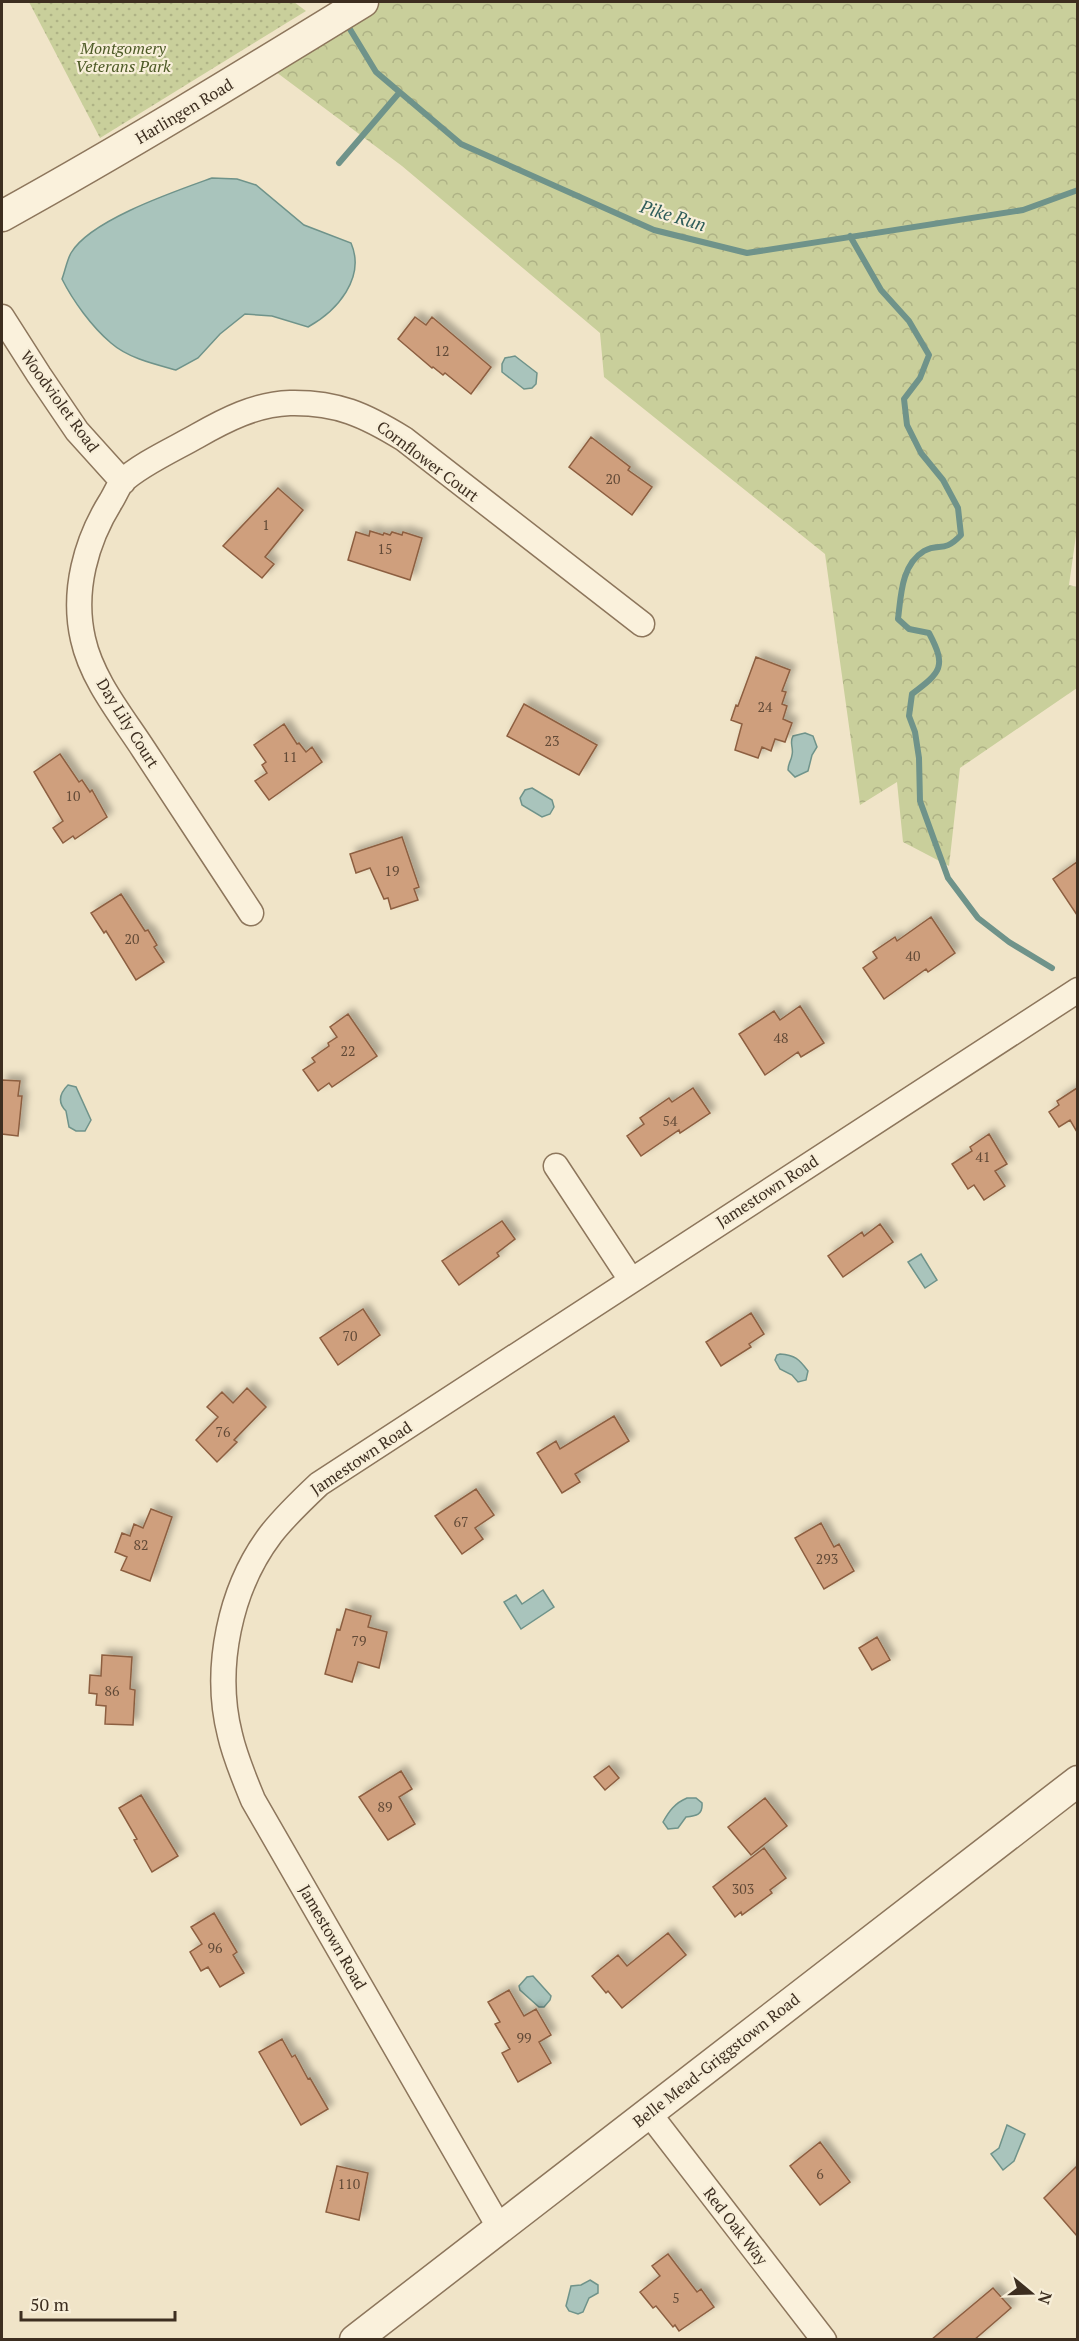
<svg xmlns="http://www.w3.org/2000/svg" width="1079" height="2341" font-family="'PT Serif',serif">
  <defs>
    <pattern id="forest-crowns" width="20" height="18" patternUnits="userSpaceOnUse" patternTransform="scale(1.5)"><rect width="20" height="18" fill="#c9cf9b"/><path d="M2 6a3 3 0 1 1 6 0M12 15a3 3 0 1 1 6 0" fill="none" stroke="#aeb285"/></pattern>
    <pattern id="park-dots" width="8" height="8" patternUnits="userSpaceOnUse" patternTransform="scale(1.5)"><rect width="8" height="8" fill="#c9cf9b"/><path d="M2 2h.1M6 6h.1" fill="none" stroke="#aeb285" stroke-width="1.8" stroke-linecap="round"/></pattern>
    <filter id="shadow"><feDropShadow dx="5.5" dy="-5.5" stdDeviation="3" flood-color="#0004"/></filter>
  </defs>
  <rect width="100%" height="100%" fill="#f0e4c8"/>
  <path fill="url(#forest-crowns)" d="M382 2H1077L1078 521 1069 585 1077 587V688L960 768 949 866 903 842 897 782 860 805 825 554 604 377 600 333 402 166 272 69 327 33Z"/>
  <path fill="url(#park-dots)" d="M29 2H294L306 11 100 138Z"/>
  <path fill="#a9c4bc" stroke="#6f938a" stroke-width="1.5" d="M212 178 237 179 256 185 304 225 351 243C366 278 337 311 308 327L272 316 245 314 220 334 198 358 176 370C154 364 128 358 111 343 92 327 73 301 62 279 65 271 67 260 71 253 90 220 176 191 212 178Z
    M515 356 537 373 536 384 532 388 524 389 502 372V364L505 358Z
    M805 733 813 736 817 747 812 755 808 771 795 777 788 770C788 763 791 762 792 755 794 748 789 743 793 736Z
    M532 788 552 800 554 807 550 814 542 817 522 805 520 798 525 790Z
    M68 1085 76 1087 91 1120 85 1131H76L69 1127 66 1111C57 1102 60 1093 68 1085Z
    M921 1254 937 1280 925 1288 908 1262Z
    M780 1354C795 1355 799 1359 808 1371L806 1380 798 1382 792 1375 780 1369 775 1360 777 1355Z
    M543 1590 554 1607 521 1629 504 1602 516 1595 522 1604Z
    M687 1798H696L702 1803C703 1815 696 1816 686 1817L678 1828 668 1829 663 1822C669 1811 675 1803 687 1798Z
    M533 1976 551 1996 550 2000 544 2007H539L520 1990 519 1986 527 1977Z
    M1007 2125 1025 2134 1014 2161 1003 2170 991 2154 999 2148Z
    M590 2280 598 2285V2293L589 2298 583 2312 578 2314 569 2311 566 2306 571 2286 581 2285Z"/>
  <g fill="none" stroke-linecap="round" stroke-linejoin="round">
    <path stroke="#6f938a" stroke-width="6" d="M345 21 376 72 461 144 654 230 747 253 1023 210 1078 190
      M339 163 399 93
      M850 236 881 290 909 321 929 355 920 378 904 399 907 425 921 453 943 480 958 508 961 535C943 554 940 542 924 551 901 565 901 596 898 619L909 629 929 633C947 667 941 672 912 694L909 716 915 732 919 758 920 801 948 878 978 918 1009 942 1052 968"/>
  </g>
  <path fill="#cf9f7d" stroke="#8d5f41" stroke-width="1.5" filter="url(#shadow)" d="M415 317 426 325 432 317 491 367 471 394 445 373 443 375 433 367 432 368 398 339Z
    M591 437 630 467 628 470 652 487 632 515 569 467Z
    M278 488 303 510 265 557 274 564 262 578 223 546Z
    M370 531 383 535 384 533 390 535 392 532 402 535 403 532 422 538 410 580 348 560 356 532 369 536Z
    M756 657 790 670 782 691 786 692 782 704 787 706 783 719 792 723 785 742 775 739 771 751 762 747 758 758 735 750 742 724 731 720 736 705 738 706Z
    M524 704 597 745 579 775 507 736Z
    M284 724 297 744 299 743 306 752 312 747 322 762 269 800 255 781 267 773 262 765 266 762 254 745Z
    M60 754 79 782 82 780 90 792 92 790 107 817 75 839 73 836 63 843 53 828 63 821 34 772Z
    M402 837 419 887 414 889 418 900 391 909 388 898 384 899 370 868 356 873 350 854Z
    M1077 862V915L1053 879Z
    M121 894 145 931 148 930 157 945 154 947 164 962 136 980 106 931 104 933 91 913Z
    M931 917 955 953 928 972 926 969 884 999 863 968 877 958 873 952 895 937 897 941Z
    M800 1006 824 1043 801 1057 798 1052 765 1075 739 1034 774 1011 780 1020Z
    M348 1014 377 1056 332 1087 329 1083 318 1091 303 1070 315 1062 312 1058 329 1046 328 1043 337 1037 330 1027Z
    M2 1080 20 1081 18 1096H22L18 1136 2 1134Z
    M693 1088 710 1113 680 1133 679 1130 641 1156 627 1136 644 1124 640 1118 669 1098 672 1102Z
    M1077 1088V1132L1070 1120 1059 1127 1049 1112 1059 1105 1057 1101Z
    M989 1134 1007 1164 995 1171 1005 1186 984 1200 974 1185 968 1189 952 1164 972 1151 970 1147Z
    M502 1221 515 1239 497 1253 499 1256 459 1285 442 1261Z
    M880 1224 893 1242 843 1277 828 1256 862 1232 864 1236Z
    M363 1309 380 1335 338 1365 320 1338Z
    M751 1313 764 1334 749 1344 751 1347 721 1366 706 1342Z
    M247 1388 266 1407 234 1440 237 1442 217 1462 196 1440 218 1417 207 1407 222 1392 233 1403Z
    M614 1416 629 1441 575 1474 580 1482 562 1493 537 1453 556 1441 560 1449Z
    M476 1489 494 1515 475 1528 483 1539 462 1554 435 1516Z
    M151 1509 172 1517 150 1581 121 1570 127 1557 115 1552 122 1533 130 1536 134 1524 143 1528Z
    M821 1523 834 1547 839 1544 854 1571 824 1589 795 1538Z
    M346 1609 371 1616 368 1627 387 1632 379 1668 358 1662 352 1682 325 1674 337 1629 340 1630Z
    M877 1637 890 1660 872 1670 859 1648Z
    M102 1655 132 1657 130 1689 135 1690 133 1725 105 1724 106 1706 96 1705 97 1694 89 1693 90 1675 101 1676Z
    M609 1766 619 1778 605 1790 594 1777Z
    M401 1771 412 1789 399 1797 415 1824 388 1840 359 1797Z
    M141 1795 178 1856 152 1872 134 1840 137 1839 119 1808Z
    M765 1798 787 1826 751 1855 728 1827Z
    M764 1848 786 1878 770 1890 772 1893 742 1915 741 1912 735 1917 713 1887Z
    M214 1913 237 1952 233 1955 244 1973 220 1987 208 1967 201 1971 190 1952 202 1944 191 1927Z
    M668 1933 686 1955 622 2008 608 1991 606 1993 592 1976 618 1955 627 1966Z
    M509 1990 524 2016 536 2009 551 2035 539 2042 551 2063 518 2082 502 2053 510 2049 495 2024 500 2022 488 2002Z
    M282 2039 292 2057 295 2055 308 2079 310 2078 328 2109 301 2125 259 2052Z
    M820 2142 850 2182 820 2205 790 2166Z
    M337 2166 368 2173 359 2220 326 2212Z
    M1077 2166V2236L1044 2198Z
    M668 2254 697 2292 701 2289 714 2307 679 2331 675 2325 673 2327 656 2306 653 2308 640 2292 660 2276 652 2266Z
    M993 2288 1011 2308 974 2340H931Z"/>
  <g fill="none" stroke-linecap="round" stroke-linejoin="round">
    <defs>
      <path id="minor" d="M2 317 39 375 77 431 123 482
        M251 913C215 859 180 804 144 750 122 716 92 680 83 639 72 591 86 541 111 501 115 495 118 486 123 481 139 465 176 448 197 436 225 420 256 404 290 403 337 402 365 415 404 439L642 624
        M556 1166 631 1280
        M648 2112 824 2340
        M499 2227 253 1800C244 1778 235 1757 230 1735 213 1668 230 1588 271 1534 286 1515 302 1500 319 1484L1078 990"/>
      <path id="tertiary" d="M2 216C125 148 244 75 363 2
        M355 2340 1078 1781"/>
    </defs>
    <use href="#minor" stroke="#8d765c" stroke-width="27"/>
    <use href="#tertiary" stroke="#8d765c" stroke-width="33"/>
    <use href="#minor" stroke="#faf1dc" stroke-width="24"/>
    <use href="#tertiary" stroke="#faf1dc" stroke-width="30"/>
  </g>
  <g text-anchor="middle" stroke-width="4.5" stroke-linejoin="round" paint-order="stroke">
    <g font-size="14" fill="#624a37">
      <text x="442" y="356">12</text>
      <text x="613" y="484">20</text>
      <text x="266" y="530">1</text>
      <text x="385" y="554">15</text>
      <text x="765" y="712">24</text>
      <text x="552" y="746">23</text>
      <text x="290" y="762">11</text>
      <text x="73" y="801">10</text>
      <text x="392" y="876">19</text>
      <text x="132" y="944">20</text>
      <text x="913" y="961">40</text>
      <text x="781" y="1043">48</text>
      <text x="348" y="1056">22</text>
      <text x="670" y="1126">54</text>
      <text x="983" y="1162">41</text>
      <text x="350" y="1341">70</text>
      <text x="223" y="1437">76</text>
      <text x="461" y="1527">67</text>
      <text x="141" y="1550">82</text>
      <text x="827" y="1564">293</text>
      <text x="359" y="1646">79</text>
      <text x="112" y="1696">86</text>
      <text x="385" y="1812">89</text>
      <text x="743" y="1894">303</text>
      <text x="215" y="1953">96</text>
      <text x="524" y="2043">99</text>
      <text x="820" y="2179">6</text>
      <text x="349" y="2189">110</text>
      <text x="676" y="2303">5</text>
    </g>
    <g font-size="16" font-style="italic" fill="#4d5a26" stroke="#f7eed8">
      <text x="123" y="54">Montgomery<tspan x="123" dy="18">Veterans Park</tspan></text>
    </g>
    <g font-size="16" fill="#3d2e20" stroke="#f7eed8">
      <text transform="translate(184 111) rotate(-31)" y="6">Harlingen Road</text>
      <text transform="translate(60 401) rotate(54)" y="6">Woodviolet Road</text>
      <text transform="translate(428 461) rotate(37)" y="6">Cornflower Court</text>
      <text transform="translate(128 723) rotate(58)" y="6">Day Lily Court</text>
      <text transform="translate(767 1191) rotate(-33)" y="6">Jamestown Road</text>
      <text transform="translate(361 1458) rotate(-34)" y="6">Jamestown Road</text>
      <text transform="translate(333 1937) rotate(60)" y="6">Jamestown Road</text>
      <text transform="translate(716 2060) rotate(-38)" y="6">Belle Mead-Griggstown Road</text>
      <text transform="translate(736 2226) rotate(52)" y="6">Red Oak Way</text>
    </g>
    <g font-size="18" font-style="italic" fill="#2f5d5a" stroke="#f7eed8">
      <text transform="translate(673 216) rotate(17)" y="6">Pike Run</text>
    </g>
  </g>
  <rect width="1079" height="2341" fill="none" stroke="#3d2e20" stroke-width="6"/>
  <g transform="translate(1031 2293) rotate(109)" stroke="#f7eed8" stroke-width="4.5" paint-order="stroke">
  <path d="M0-4.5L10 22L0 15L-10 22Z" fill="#3d2e20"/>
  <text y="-9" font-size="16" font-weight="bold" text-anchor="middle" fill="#3d2e20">N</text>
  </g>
  <path d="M21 2311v9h154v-9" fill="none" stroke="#3d2e20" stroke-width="3"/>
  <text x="30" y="2311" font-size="18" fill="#3d2e20" stroke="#f7eed8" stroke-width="4.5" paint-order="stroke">50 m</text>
</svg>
